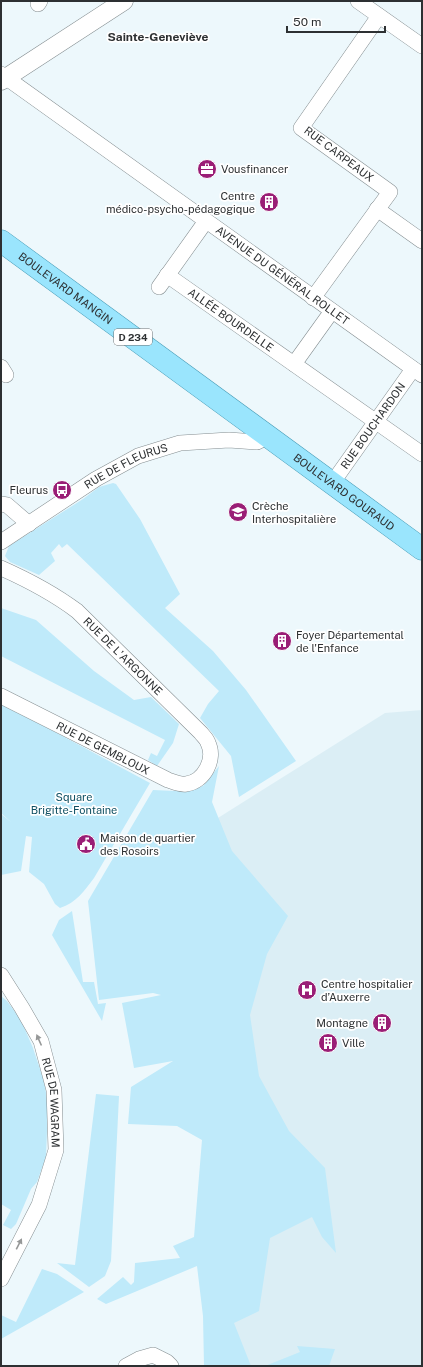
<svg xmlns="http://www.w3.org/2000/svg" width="423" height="1367" font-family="'Public Sans',sans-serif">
  <rect width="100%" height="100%" fill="#edf8fc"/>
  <path fill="#dbeef5" d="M422 710V1366H217L183 840 385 713Z"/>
  <path fill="#bfeafa" d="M113 483 116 484 140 519 180 594 165 608 213 651 246 690 296 761 239 797 231 756 200 718 208 704 219 691 67 544 62 548 59 544 51 553 55 561 39 575 10 562 5 556 9 546 83 499 99 487Z
    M1 608 36 620 94 671 134 700 151 697 179 724 173 743 157 766 148 760 151 753 157 756 165 740 1 656Z
    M1 703 150 783 94 878C85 890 76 903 60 908L55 904 44 884 29 872 32 837 26 836 21 871 1 875V814L11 822 1 813Z
    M219 766 212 802 232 851 288 916 267 954 250 1015 259 1076 289 1131 325 1168 336 1253 322 1237 312 1217 270 1238 259 1311 234 1323 251 1366H204L203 1316 197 1266 106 1304 97 1299 123 1277 131 1285 134 1282 135 1263 180 1258 173 1246 194 1237 202 1140 177 1126 128 1124 131 1087 173 1061 134 1068 122 1003 161 995 153 993 99 1000 88 901 153 790 176 791 203 786Z
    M72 911 83 982H94L98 1004 106 1003 102 1021 52 935 59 920Z
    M1 996 7 1001 21 1020 33 1048 44 1081 48 1104 46 1157 37 1182 31 1189 16 1224 11 1229 3 1225 11 1210 1 1204Z
    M96 1094 119 1096 111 1261 105 1276 89 1287 57 1263 75 1265Z
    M42 1269 57 1274 84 1292 1 1339V1315L16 1322Z
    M297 1346 335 1349 329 1366H265L300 1352Z"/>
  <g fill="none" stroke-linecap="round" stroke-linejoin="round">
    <defs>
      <g id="minor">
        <path d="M358 1 422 46"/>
        <path d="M38 4 40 1"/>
        <path id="s1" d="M1 74 422 375"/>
        <path d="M377 209 422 241"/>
        <path id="s2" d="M167 275 422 454"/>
        <path d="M159 287 206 221"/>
        <path d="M313 298 390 192 301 128 379 16"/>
        <path d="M294 364 332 311"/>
        <path d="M1 367 6 375"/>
        <path id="s3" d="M333 482 413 369"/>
        <path d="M1 504 7 505 29 524"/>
        <path id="s4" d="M1 542 96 479 138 456 180 443 229 440 257 442 261 440 266 434"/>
        <path id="s5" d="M1 568C28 580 53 593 77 611L201 733C203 736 207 739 208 743 216 759 204 782 186 784 180 785 174 782 168 780L1 696"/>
        <path id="s6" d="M1 975 22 1008 41 1041 54 1090 56 1150 39 1205 1 1279"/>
        <path d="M126 1366 139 1359 153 1355 167 1362 171 1366"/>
      </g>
      <path id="tertiary" d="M1 81 124 1"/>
      <g id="primary">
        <path id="s7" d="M1 241 422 549"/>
      </g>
    </defs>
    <use href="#minor" stroke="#858e91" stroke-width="16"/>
    <use href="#tertiary" stroke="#858e91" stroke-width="19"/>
    <use href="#primary" stroke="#489bb5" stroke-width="23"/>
    <use href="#minor" stroke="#fff" stroke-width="15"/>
    <use href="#tertiary" stroke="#fff" stroke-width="18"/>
    <use href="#primary" stroke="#9ae5fd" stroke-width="22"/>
  </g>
  <defs><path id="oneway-solid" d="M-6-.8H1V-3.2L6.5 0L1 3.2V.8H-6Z"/></defs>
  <g fill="#969898">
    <use href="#oneway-solid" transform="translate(39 1040) rotate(-114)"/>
    <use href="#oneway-solid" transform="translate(19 1244) rotate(-63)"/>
  </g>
  <defs>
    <symbol id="office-disc" viewBox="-11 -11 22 22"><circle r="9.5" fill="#9a1e76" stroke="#fff"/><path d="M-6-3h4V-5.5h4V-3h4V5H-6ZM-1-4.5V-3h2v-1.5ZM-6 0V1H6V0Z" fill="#fff"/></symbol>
    <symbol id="building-disc" viewBox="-11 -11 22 22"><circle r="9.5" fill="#9a1e76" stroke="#fff"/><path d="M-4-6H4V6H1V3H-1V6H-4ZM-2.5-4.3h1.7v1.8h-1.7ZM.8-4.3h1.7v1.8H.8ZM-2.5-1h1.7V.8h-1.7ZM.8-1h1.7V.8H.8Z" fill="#fff"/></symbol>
    <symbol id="bus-disc" viewBox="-11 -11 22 22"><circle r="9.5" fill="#9a1e76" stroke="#fff"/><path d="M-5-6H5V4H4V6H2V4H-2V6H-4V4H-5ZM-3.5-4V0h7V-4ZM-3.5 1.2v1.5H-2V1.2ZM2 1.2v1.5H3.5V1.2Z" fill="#fff"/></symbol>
    <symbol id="school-disc" viewBox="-11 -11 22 22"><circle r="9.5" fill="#9a1e76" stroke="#fff"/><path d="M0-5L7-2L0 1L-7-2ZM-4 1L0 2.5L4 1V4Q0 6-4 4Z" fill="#fff"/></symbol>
    <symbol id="civic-disc" viewBox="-11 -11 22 22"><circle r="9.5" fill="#9a1e76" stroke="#fff"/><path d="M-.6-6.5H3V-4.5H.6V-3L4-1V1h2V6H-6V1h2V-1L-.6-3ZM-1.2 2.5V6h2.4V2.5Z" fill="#fff"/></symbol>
    <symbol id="hospital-disc" viewBox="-11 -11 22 22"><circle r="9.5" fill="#9a1e76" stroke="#fff"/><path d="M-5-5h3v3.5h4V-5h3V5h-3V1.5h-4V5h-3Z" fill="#fff"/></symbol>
  </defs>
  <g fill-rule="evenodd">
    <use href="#office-disc" x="196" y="158" width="22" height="22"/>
    <use href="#building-disc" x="258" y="191" width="22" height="22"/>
    <use href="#bus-disc" x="51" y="479" width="22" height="22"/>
    <use href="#school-disc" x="227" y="501" width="22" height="22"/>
    <use href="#building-disc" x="271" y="630" width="22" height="22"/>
    <use href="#civic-disc" x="75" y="833" width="22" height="22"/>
    <use href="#hospital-disc" x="296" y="979" width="22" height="22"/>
    <use href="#building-disc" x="371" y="1012" width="22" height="22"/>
    <use href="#building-disc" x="317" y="1032" width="22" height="22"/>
  </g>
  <g text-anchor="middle" stroke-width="3.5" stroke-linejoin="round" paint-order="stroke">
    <rect fill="#fff" stroke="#6c6e70" stroke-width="1" x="114" y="329" width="38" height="16" rx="3"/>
    <g font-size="10" font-weight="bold" fill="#2d3032">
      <text x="133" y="341">D 234</text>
    </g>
    <g font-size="11" fill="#2d3032" stroke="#fff">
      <text transform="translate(339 154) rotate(37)" y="4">RUE CARPEAUX</text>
      <text dy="4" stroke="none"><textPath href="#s1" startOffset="346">AVENUE DU GÉNÉRAL ROLLET</textPath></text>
      <text dy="4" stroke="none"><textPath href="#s7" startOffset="80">BOULEVARD MANGIN</textPath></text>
      <text dy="4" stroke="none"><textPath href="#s2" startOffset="78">ALLÉE BOURDELLE</textPath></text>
      <text dy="4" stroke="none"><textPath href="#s3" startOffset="69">RUE BOUCHARDON</textPath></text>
      <text dy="4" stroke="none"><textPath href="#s4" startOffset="147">RUE DE FLEURUS</textPath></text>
      <text dy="4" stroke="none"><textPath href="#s7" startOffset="425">BOULEVARD GOURAUD</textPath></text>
      <text dy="4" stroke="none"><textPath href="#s5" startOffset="152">RUE DE L'ARGONNE</textPath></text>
      <text transform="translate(103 748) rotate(27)" y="4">RUE DE GEMBLOUX</text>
      <text dy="4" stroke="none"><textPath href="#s6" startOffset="140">RUE DE WAGRAM</textPath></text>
    </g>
    <g font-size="11" fill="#2d3032" stroke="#fff" text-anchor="start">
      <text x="221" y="173">Vousfinancer</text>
      <text x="255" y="200" text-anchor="end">Centre<tspan x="255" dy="13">médico-psycho-pédagogique</tspan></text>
      <text x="48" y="494" text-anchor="end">Fleurus</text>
      <text x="252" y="510">Crèche<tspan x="252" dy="13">Interhospitalière</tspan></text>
      <text x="296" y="639">Foyer Départemental<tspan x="296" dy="13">de l'Enfance</tspan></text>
      <text x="100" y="842">Maison de quartier<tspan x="100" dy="13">des Rosoirs</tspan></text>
      <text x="321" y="988">Centre hospitalier<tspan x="321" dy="13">d’Auxerre</tspan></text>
      <text x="368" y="1027" text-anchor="end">Montagne</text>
      <text x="342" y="1047">Ville</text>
    </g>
    <g font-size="11" fill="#0e4f62" stroke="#fff">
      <text x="74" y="801">Square<tspan x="74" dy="13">Brigitte-Fontaine</tspan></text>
    </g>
    <g font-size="12" font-weight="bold" fill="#2d3032" stroke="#fff">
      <text x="158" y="41">Sainte-Geneviève</text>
    </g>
  </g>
  <rect width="423" height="1367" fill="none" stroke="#2d3032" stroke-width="4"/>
  <path d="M287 26v6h98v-6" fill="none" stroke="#2d3032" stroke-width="2"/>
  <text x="293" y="26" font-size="12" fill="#2d3032" stroke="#ffffff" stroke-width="3" paint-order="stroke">50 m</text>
</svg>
